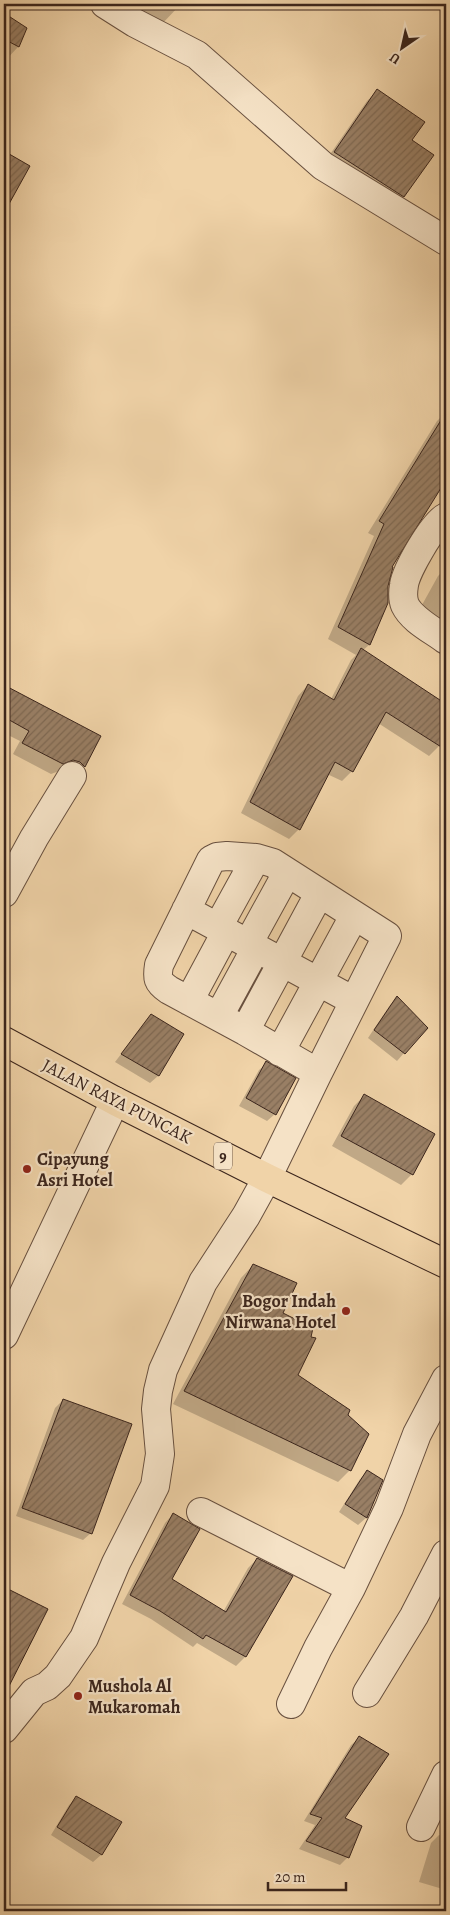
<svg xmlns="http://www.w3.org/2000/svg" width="450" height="1915" font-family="Alegreya,serif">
  <defs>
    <pattern id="building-hatch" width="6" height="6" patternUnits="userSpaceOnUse" patternTransform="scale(1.25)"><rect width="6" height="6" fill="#997f65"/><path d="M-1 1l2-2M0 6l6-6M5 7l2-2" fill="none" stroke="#7e6852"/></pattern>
  </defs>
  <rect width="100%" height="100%" fill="#f0d3a8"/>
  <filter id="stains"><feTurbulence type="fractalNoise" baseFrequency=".004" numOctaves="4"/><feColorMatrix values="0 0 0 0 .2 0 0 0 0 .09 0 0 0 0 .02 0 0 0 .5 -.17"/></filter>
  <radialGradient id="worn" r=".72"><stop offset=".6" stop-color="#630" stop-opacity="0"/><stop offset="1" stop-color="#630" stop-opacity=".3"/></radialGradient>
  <path fill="#0003" d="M133 4H181L160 26Z
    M4 15 26 28 18 47 4 62Z
    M377 91 410 140 404 197 393 207 324 163 367 101Z
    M4 153 28 166 4 210Z
    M446 412V485L443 483 390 567 387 586V603L369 645 362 651 446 705V735L440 745 429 756 378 723 352 771 342 781 327 774 299 829 289 839 241 813 298 696 308 685 331 699 351 660 356 655 328 639 374 536 368 533 437 421Z
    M446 568V632L417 614 438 576Z
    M7 688 99 736 84 767 73 777 62 770 51 774 13 754 20 741 4 733V692Z
    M397 998 404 1053 397 1061 368 1038 390 1005Z
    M151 1015 183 1034 158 1076 150 1083 115 1062Z
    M267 1063 275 1114 267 1121 239 1106 259 1070Z
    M364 1096 434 1134 412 1174 401 1185 332 1146 354 1106Z
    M253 1265 281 1313 296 1376 346 1415 350 1470 338 1482 173 1404 241 1278Z
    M63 1400 91 1533 83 1540 16 1516 55 1408Z
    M367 1472 381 1480 366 1518 358 1525 339 1512 360 1479Z
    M173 1514 171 1580 223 1612 248 1568 257 1559 291 1577 245 1657 236 1666 197 1643 193 1647 151 1619 122 1604 165 1523Z
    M4 1588 46 1610 4 1693Z
    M359 1738 343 1819 348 1857 340 1865 299 1849 315 1825 304 1821 351 1745Z
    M76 1798 121 1823 101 1855 93 1862 51 1835 69 1805Z
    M439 1835 446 1838V1890L419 1882 431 1843Z"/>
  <path fill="url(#building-hatch)" stroke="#3b251c" d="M4 13 27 28 19 47 4 39Z
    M377 89 425 122 412 140 434 155 404 197 334 152Z
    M4 151 30 166 4 213Z
    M446 412V480L392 567H393L388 586V603L370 645 338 627 384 524 379 521Z
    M361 648 446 704V750L386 712 353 772 335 762 300 830 250 802 308 684 334 700Z
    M4 685 101 736 85 767 80 762 73 760 63 764 22 743 29 731 4 717Z
    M397 996 428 1028 405 1054 374 1030Z
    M151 1014 184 1034 159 1076 121 1054Z
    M266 1061 296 1078 276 1115 246 1098Z
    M364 1094 435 1134 413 1175 341 1136Z
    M253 1264 297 1283 283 1313 313 1328 311 1337 316 1338 298 1375 350 1410 348 1415 369 1434 351 1471 184 1391Z
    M63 1399 132 1424 92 1534 22 1508Z
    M367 1470 383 1480 367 1518 345 1504Z
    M173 1513 200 1529 172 1579 226 1612 257 1558 293 1576 246 1657 206 1635 203 1639 160 1611 130 1595Z
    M4 1587 48 1609 4 1696Z
    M359 1736 389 1754 345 1818 362 1826 349 1858 306 1841 322 1818 310 1814Z
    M76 1796 122 1822 102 1855 57 1827Z"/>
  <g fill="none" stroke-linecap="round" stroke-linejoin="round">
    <defs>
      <path id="minor" d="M105 4 135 23 197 55 323 166 446 241
        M446 517C433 523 406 571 404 585 403 591 403 600 405 605 412 620 433 630 446 640
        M227 856 256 858 273 863 387 936 318 1073 245 1031 169 990C157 982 157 978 159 965L211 860 217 857Z
        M4 893 34 838 72 776
        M186 910 354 1001
        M218 927 256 858
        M248 944 287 873
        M189 1001 226 932
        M219 1016 256 948
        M245 1031 319 894
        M280 1052 354 916
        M4 1335 115 1101
        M201 1512 351 1588
        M367 1693 414 1616 446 1554
        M291 1704 318 1648 351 1588 389 1508 417 1434 446 1379
        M4 1729 34 1692 47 1686 58 1676 84 1638 116 1563 155 1486 160 1454 156 1409 158 1391 163 1370 203 1282 246 1216 267 1178 318 1073
        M421 1827 446 1775"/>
      <path id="highway" d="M4 1041 115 1101 267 1178 446 1264"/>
    </defs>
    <use href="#minor" stroke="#68503f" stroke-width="30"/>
    <use href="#highway" stroke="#3b251c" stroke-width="30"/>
    <use href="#minor" stroke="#f5e2c6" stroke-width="28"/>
    <use href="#highway" stroke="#f0d3a8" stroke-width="28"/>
  </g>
  <g fill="#8f2418" stroke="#f5e2c6" stroke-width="2">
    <circle cx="27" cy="1169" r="5"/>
    <circle cx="346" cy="1311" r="5"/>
    <circle cx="78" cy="1696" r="5"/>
  </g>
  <g text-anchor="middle" stroke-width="4.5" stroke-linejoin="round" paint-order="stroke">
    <rect fill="#f5e2c6" stroke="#735e4f" stroke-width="1" x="214" y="1142.5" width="18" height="27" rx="4"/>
    <g font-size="16" font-weight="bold" fill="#3b251c">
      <text x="223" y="1162">9</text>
    </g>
    <g font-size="18" fill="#3b251c" stroke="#f5e2c6">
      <text transform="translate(117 1101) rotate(27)" y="6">JALAN RAYA PUNCAK</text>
    </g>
    <g font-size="18" font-weight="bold" fill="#3b251c" stroke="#f5e2c6" text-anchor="start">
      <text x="37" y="1165">Cipayung<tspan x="37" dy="21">Asri Hotel</tspan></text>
      <text x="336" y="1307" text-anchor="end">Bogor Indah<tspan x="336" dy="21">Nirwana Hotel</tspan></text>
      <text x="88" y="1692">Mushola Al<tspan x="88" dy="21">Mukaromah</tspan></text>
    </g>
  </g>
  <rect width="450" height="1915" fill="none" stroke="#f0d3a8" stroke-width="20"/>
  <rect x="5" y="5" width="440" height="1905" fill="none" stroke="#3b251c" stroke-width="2.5"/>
  <rect x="10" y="10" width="430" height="1895" fill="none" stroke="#3b251c"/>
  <g transform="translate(402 48) rotate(214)" stroke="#f5e2c6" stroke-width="4" paint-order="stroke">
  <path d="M0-4L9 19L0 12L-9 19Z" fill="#3b251c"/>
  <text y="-8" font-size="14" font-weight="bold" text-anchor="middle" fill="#3b251c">U</text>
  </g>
  <path d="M268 1882v8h78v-8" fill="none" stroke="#3b251c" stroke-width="2.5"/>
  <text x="275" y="1882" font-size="15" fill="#3b251c" stroke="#f5e2c6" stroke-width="4" paint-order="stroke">20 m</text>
  <rect width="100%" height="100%" filter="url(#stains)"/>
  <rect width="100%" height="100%" fill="url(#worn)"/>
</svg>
